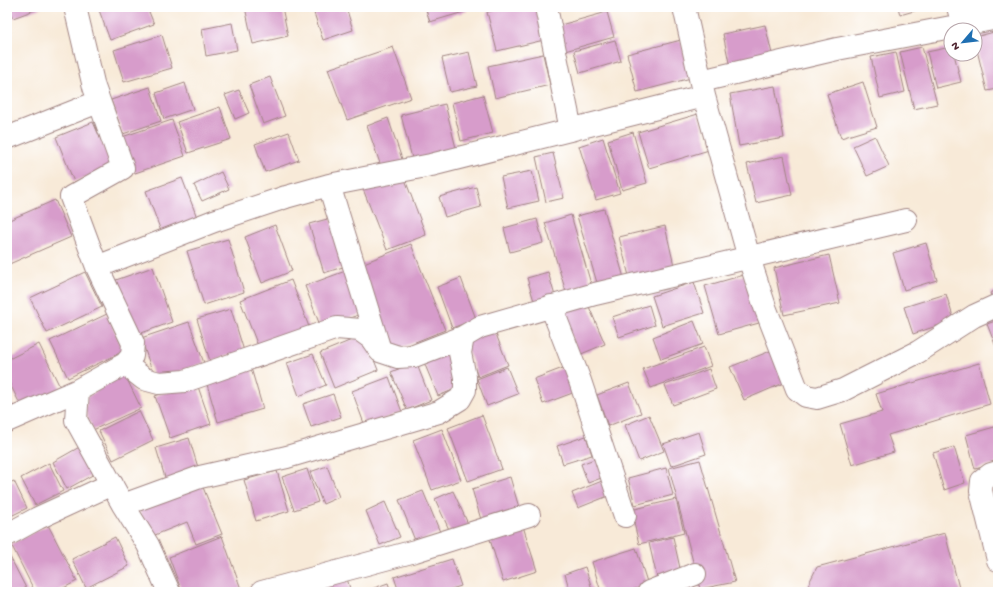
<svg xmlns="http://www.w3.org/2000/svg" width="1005" height="599" font-family="'Gochi Hand',sans-serif">
  <rect width="100%" height="100%" fill="#fff"/>
  <filter id="ink" filterUnits="userSpaceOnUse"><feTurbulence type="fractalNoise" baseFrequency=".025" numOctaves="2"/><feDisplacementMap in="SourceGraphic" scale="8" xChannelSelector="R" yChannelSelector="G"/><feConvolveMatrix kernelMatrix="1 2 1 2 8 2 1 2 1" color-interpolation-filters="sRGB"/></filter>
  <filter id="wash" filterUnits="userSpaceOnUse"><feTurbulence type="fractalNoise" baseFrequency=".012" numOctaves="4" result="noise"/><feDisplacementMap in="SourceGraphic" scale="16" xChannelSelector="R" yChannelSelector="G"/><feGaussianBlur stdDeviation="0.9" result="paint"/><feColorMatrix in="noise" values="0 0 0 0 0 0 0 0 0 0 0 0 0 0 0 0 0 1.4 0 .05"/><feComposite in="paint" operator="in"/></filter>
  <g filter="url(#wash)">
    <rect width="100%" height="100%" fill="#f8ead8"/>
    <g id="blocks">
      <path fill="#d79ccb" d="M8 7H43L13 18Z
        M106 7H147L154 24 110 40 99 10Z
        M245 7H282L288 36 253 44Z
        M312 7H346L353 30 323 40Z
        M425 7H466L467 11 430 22Z
        M508 7H536L544 40 497 51 487 12Z
        M898 7H928L900 15Z
        M966 7H989V8L967 13Z
        M607 12 614 37 565 51 557 26Z
        M232 23 237 50 206 56 202 29Z
        M765 25 774 62 731 72 723 34Z
        M998 31V89L987 91 975 42V37Z
        M162 35 172 68 124 82 114 50Z
        M615 40 621 61 580 73 574 51Z
        M681 40 691 78 637 92 627 54Z
        M393 47 411 98 347 120 328 69Z
        M922 47 937 104 914 109 900 52Z
        M951 47V54H954L961 82 936 88 927 52Z
        M469 52 477 86 450 92 442 58Z
        M896 52 905 92 880 98 871 57Z
        M543 54 550 85 495 98 488 66Z
        M270 77 285 116 263 124 249 85Z
        M863 82 877 127 841 138 827 94Z
        M185 83 193 109 164 119 156 93Z
        M775 86 784 138 739 146 730 94Z
        M150 87 161 121 123 134 111 100Z
        M239 90 249 113 235 119 225 95Z
        M483 95 493 133 461 141 452 103Z
        M445 104 457 152 413 162 401 115Z
        M220 107 231 139 188 153 177 122Z
        M698 114 709 150 649 168 638 132Z
        M388 118 404 165 383 172 367 126Z
        M172 120 185 156 135 173 122 137Z
        M93 122 113 167 74 182 56 137Z
        M289 132 299 160 265 172 255 144Z
        M633 132 647 183 622 190 608 140Z
        M875 136 889 166 867 176 853 146Z
        M603 138 620 193 596 200 579 146Z
        M553 153 564 198 546 202 536 157Z
        M784 156 792 195 756 203 747 164Z
        M532 171 539 201 508 208 501 177Z
        M221 172 229 189 202 201 194 185Z
        M403 174 426 235 387 250 363 189Z
        M182 178 198 220 162 234 146 191Z
        M476 187 481 207 445 217 439 197Z
        M55 200 71 237 7 265V221Z
        M604 209 624 278 598 286 577 216Z
        M571 215 591 284 566 292 545 223Z
        M331 218 346 266 324 273 309 224Z
        M537 219 543 243 510 252 504 228Z
        M275 225 292 271 262 283 245 237Z
        M665 226 675 270 630 280 619 237Z
        M228 239 244 292 204 305 187 251Z
        M926 243 937 280 904 290 893 253Z
        M411 244 445 330 393 351 359 265Z
        M829 255 840 303 784 315 774 268Z
        M153 267 172 322 136 335 116 280Z
        M348 270 364 313 321 328 305 286Z
        M85 272 102 307 47 333 30 298Z
        M548 272 555 296 534 301 527 278Z
        M744 275 759 323 719 334 705 286Z
        M461 278 476 319 452 328 437 287Z
        M291 280 311 332 260 351 240 300Z
        M694 282 704 313 662 326 652 296Z
        M998 290V302L994 303 990 293Z
        M946 294 954 320 913 334 904 307Z
        M587 302 605 344 579 355 561 312Z
        M649 305 655 325 619 337 612 317Z
        M231 309 244 351 210 361 197 319Z
        M107 314 124 351 68 378 50 341Z
        M998 320V352L987 324Z
        M694 321 703 344 661 359 653 337Z
        M189 322 204 363 155 380 141 338Z
        M494 329 508 365 478 377 464 340Z
        M364 335 378 370 334 388 320 353Z
        M39 344 61 389 22 408 7 378V360Z
        M704 347 711 366 651 388 643 369Z
        M448 350 463 386 438 396 423 360Z
        M773 350 786 382 744 400 730 367Z
        M313 354 326 385 299 396 287 363Z
        M416 362 431 400 407 410 391 372Z
        M979 363 990 404 888 435 894 452 852 465 840 424 882 412 876 394Z
        M568 366 578 391 543 404 534 379Z
        M507 367 518 394 487 406 477 379Z
        M251 368 263 409 218 422 206 381Z
        M709 369 716 389 673 405 665 385Z
        M124 373 141 408 93 430 85 411 87 397Z
        M389 377 402 412 365 426 352 391Z
        M196 381 211 424 170 438 155 396Z
        M629 383 641 413 608 426 597 395Z
        M7 393 16 414 7 418Z
        M333 394 341 417 311 427 303 404Z
        M139 411 153 440 113 460 99 431Z
        M482 415 502 469 468 481 448 428Z
        M649 415 664 451 639 461 625 425Z
        M998 426V463L975 469 966 435Z
        M442 429 461 480 432 490 413 440Z
        M699 432 706 454 671 466 663 444Z
        M586 436 592 455 563 464 557 446Z
        M189 438 200 474 167 484 156 448Z
        M83 445 98 472 67 489 53 462Z
        M954 447 965 483 944 490 933 453Z
        M597 458 604 477 588 483 581 464Z
        M700 460 735 582 700 589 669 468Z
        M49 463 63 491 35 505 21 478Z
        M327 466 339 497 323 504 310 472Z
        M666 468 673 495 635 505 628 478Z
        M307 469 318 502 294 510 282 477Z
        M277 471 289 511 256 521 244 480Z
        M510 477 520 511 482 523 472 489Z
        M200 480 222 534 196 544 187 522 150 537 137 505Z
        M14 481 27 508 7 518V484Z
        M602 481 608 496 578 508 572 493Z
        M423 491 440 532 416 543 399 500Z
        M453 491 470 528 452 536 435 499Z
        M676 499 684 533 639 544 631 510Z
        M385 502 400 537 380 545 366 511Z
        M522 523 537 571 503 582 488 533Z
        M48 525 77 581 56 592H35L11 544Z
        M945 533 960 592H807L806 589 817 567Z
        M222 536 241 589 232 592H182L169 557Z
        M115 537 129 566 86 588 72 559Z
        M673 537 682 577 658 582 649 543Z
        M636 548 648 585 625 592H601L592 562Z
        M7 551 28 592H7Z
        M452 559 461 586 442 592H399L394 577Z
        M585 567 593 592H570L565 574Z
        M346 575 351 592H318L316 585Z
        M388 583 391 592H363Z
        M693 583 695 592H663Z"/>
    </g>
  </g>
  <g filter="url(#ink)">
    <use href="#blocks" fill-opacity="0" stroke="#a18482" stroke-width="1"/>
    <g fill="none" stroke-linecap="round" stroke-linejoin="round">
      <defs>
        <path id="minor" d="M75 7 94 87 123 168 71 197 97 267 133 343 132 356 125 364 78 390 76 420 123 505 148 545 169 592
          M546 7 571 130
          M958 7 963 25
          M701 81 837 49 998 18
          M704 96 749 258 765 307 797 389 806 396 817 398 843 390 918 352 974 316 998 305
          M7 138 98 102
          M329 185 379 347
          M97 267 214 221 286 197 329 185 431 165 704 96 684 7
          M551 306 580 381 625 516
          M125 364 144 379 159 383 185 381 337 328 360 330 371 338 380 351 398 357 414 356 463 337
          M7 421 78 390
          M998 472 991 474 982 481 981 491 998 560
          M123 505 200 477 287 457 439 412 460 399 465 390V377L460 353 463 337 480 327 595 294 906 220
          M7 535 38 518 112 484
          M262 592 415 551 529 515
          M649 592 695 574"/>
      </defs>
      <use href="#minor" stroke="#a18482" stroke-width="24"/>
      <use href="#minor" stroke="#fff" stroke-width="22"/>
    </g>
  </g>
  <rect width="1005" height="599" fill="none" stroke="#fff" stroke-width="24"/>
  <g transform="translate(963 42) rotate(242)"><circle r="19" fill="#ffffff" stroke="#b7a5aa"/>
  <path d="M0-3L7 15L0 10L-7 15Z" fill="#1f6fb2"/>
  <text y="-6" font-size="11" font-weight="bold" text-anchor="middle" fill="#4a1f2b">N</text>
  </g>
</svg>
